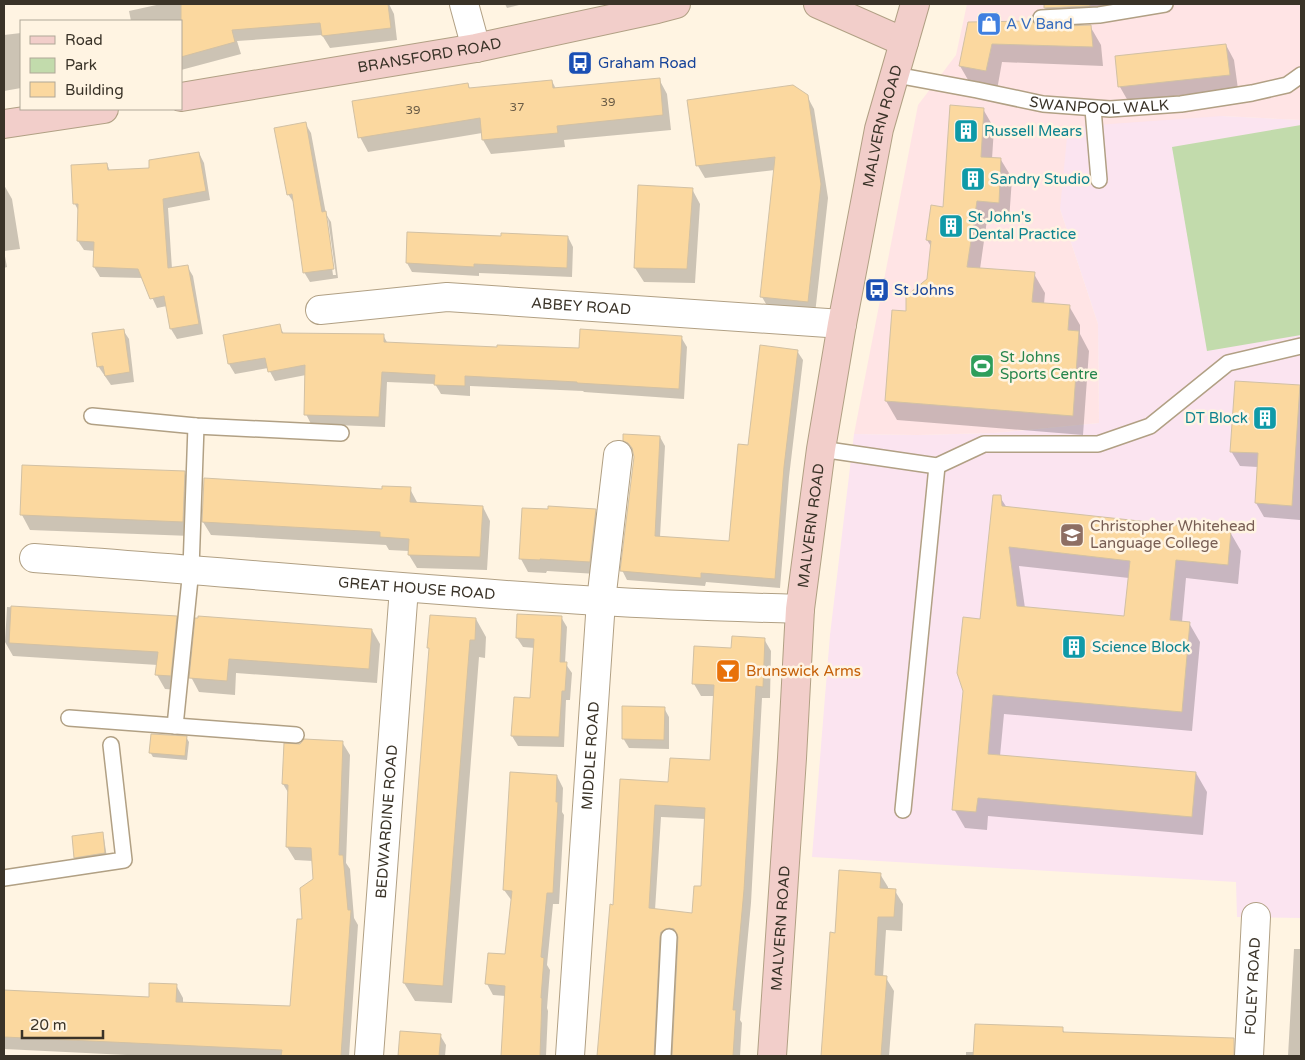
<svg xmlns="http://www.w3.org/2000/svg" width="1305" height="1060" font-family="'Varela Round',sans-serif">
  <rect width="100%" height="100%" fill="#fff4e2"/>
  <path fill="#ffe4e5" d="M967 4H1301V120L1222 116 1060 209 1098 324 1099 423 994 433 918 435 854 434 918 105 956 55Z"/>
  <path fill="#fbe4f0" d="M1222 116 1301 120V918L1237 917 1236 882 812 857 830 635 854 434 918 435 994 433 1099 423 1098 324 1060 209 1068 127Z"/>
  <path fill="#c2dbac" d="M1301 125V335L1207 351 1172 147Z"/>
  <path fill="#0003" fill-rule="evenodd" d="M161 4H352V6L389 4 394 14 397 40 330 48 322 35 237 41 241 54 181 70V21H131L129 11Z
    M505 4H523L507 8Z
    M1045 4H1132L1093 7 1094 15 1051 18 1045 8Z
    M969 23 1036 27 1090 26 1101 45 1103 66 1002 62 997 90 971 85 960 66Z
    M21 33V88L4 91V35Z
    M1226 45 1234 60 1238 89 1128 101 1120 87 1116 57Z
    M659 79 667 94 671 130 564 140 565 147 491 154 483 140 482 133 368 152 360 137 468 84 470 89 552 81 556 89Z
    M807 96 814 109 828 198 815 314 769 309 762 297 775 170 705 178 698 166 689 101Z
    M983 109 994 128 992 159 1001 160 1012 178 1009 221 987 220 980 269 1034 274 1045 293 1044 304 1069 306 1080 325V334L1089 351 1083 435 897 420 886 401 893 311 907 313 928 279 932 248 927 240 945 208Z
    M305 123 311 133 326 214 331 222 338 278 310 282 304 272 294 203 288 194ZM325 216 328 219 336 275H333Z
    M199 153 204 163 210 200 168 208 172 269 187 266 193 276 203 334 177 339 171 329 167 306 157 308 143 278 100 277 94 267 95 251 84 250 78 241 79 212 75 204 107 164 110 171 151 169Z
    M4 185 12 199 20 249 4 251 7 267 4 268Z
    M692 189 700 204 695 283 644 282 635 268Z
    M502 237H568L573 247 572 277 479 273V276L412 272 407 263Z
    M279 326 284 334 383 335 388 344 580 350 681 337 687 347 684 399 584 392 583 391 470 386V396L441 394 435 384 387 382 385 427 311 424 306 414V375L275 381 268 368 235 374 229 364 224 336Z
    M123 330 129 339 134 382 111 385 98 366Z
    M797 351 803 360 789 477 780 588 706 582 705 586 627 580 622 570 635 457 634 452 630 450 624 440 660 437 665 446 660 537 730 542 749 447Z
    M1299 386 1301 390 1300 520 1264 517 1256 503 1258 467 1240 466 1231 451Z
    M23 466 184 472 193 487 191 536 30 530 22 515Z
    M410 489 418 504 483 507 490 521 487 570 417 568 409 555V551L389 550 386 545 211 535 203 522 383 490Z
    M1000 497 1007 508 1230 532 1241 551 1238 584 1186 578 1182 622 1189 623 1200 642 1192 731 1004 714 1000 756 1196 773 1207 792 1203 835 988 816 987 830 965 828 954 809ZM1019 566 1129 578 1125 617 1025 608Z
    M595 510 603 523 597 574 547 571 546 573 528 572 521 559Z
    M7 607 176 618 184 632 178 690 165 689 157 675 158 665 13 656 5 642Z
    M561 617 567 627 565 663 572 673 570 700H566L564 747 518 746 512 736 531 699 535 648 523 647 517 638Z
    M197 619 372 630 380 644 377 683 236 673 235 695 199 692 191 677Z
    M476 619 486 637 485 658 479 657 452 1003 415 1001 404 983 430 650 429 647Z
    M764 639 771 651 770 698H762L751 903 740 1020 742 1023 740 1056H674L679 940 678 939 671 941 660 1056H599L611 906H614L621 780 670 783 711 762 715 696H701L694 684ZM661 817 706 819 702 888 693 914 655 910Z
    M664 708 669 717V749L629 748 623 738Z
    M186 737 189 742 187 760 153 757 150 752Z
    M342 742 350 755 346 863 350 869 354 918 358 925 349 1056H147L4 1049V991L150 999 176 985 183 998V1003L291 1008 303 921 314 880 313 861 295 860 287 847 289 794 283 784Z
    M557 776 563 788 562 812 564 815 559 904H553L547 965 550 970 547 1008 548 1011 546 1056H503L506 996 493 995 487 984 506 956 512 901 504 890Z
    M102 833 104 838 107 858 78 862 75 857Z
    M880 874 888 887V890L895 891 903 904 902 931 886 930 883 977 886 978 894 991 889 1056H823L831 934H837Z
    M1294 949H1301V1056H1288Z
    M1062 1029 1065 1033 1221 1048V1056H966V1052H975Z
    M401 1032 440 1035 446 1045 445 1056H399Z"/>
  <path fill="#fbd89f" stroke="#d2c1a4" fill-rule="evenodd" d="M181 4H388L391 28 322 36 320 23 232 30 235 42 181 57Z
    M1044 4H1090V6L1044 8Z
    M1033 21 1036 26 1041 27 1091 25 1093 47 992 44 986 71 959 66 968 22Z
    M1226 44 1230 75 1118 87 1115 56Z
    M660 78 663 115 557 126 558 133 482 140 480 118 358 138 352 101 468 83 469 88 552 80 553 88Z
    M793 85 808 95 821 184 808 302 760 297 775 157 696 166 687 100Z
    M950 105 984 108 981 157 1001 158 999 203 977 201 967 267 1035 272 1032 302 1070 305 1068 330 1079 331 1073 416 885 401 892 310 906 311V296L927 279 931 241 926 240 931 205 943 207Z
    M306 122 322 212 326 211 334 269 303 273 292 194 287 195 274 128Z
    M199 152 206 191 163 199 168 268 188 265 199 324 170 329 164 296 150 299 138 269 93 267 94 242 77 241 78 204H73L71 165 107 163 108 170 149 168V160Z
    M638 185 693 188 687 269 634 268Z
    M407 232 501 236V233L568 236 567 268 474 264V267L406 263Z
    M280 324 282 333 384 334V342L497 347V345L579 348 580 329 682 336 679 389 577 383V382L465 376V386L434 385 435 375 382 372 379 417 304 415 305 365 268 372 265 358 228 364 223 335Z
    M124 329 130 372 105 376 103 366 97 367 92 333Z
    M760 345 798 350 784 467 775 579 701 573V578L620 571 634 457 632 448 628 443 623 441V434L660 436 655 536 729 541 738 444 748 445Z
    M1235 381 1300 385 1292 506 1255 503 1258 453 1230 452Z
    M22 465 185 471 183 522 20 515Z
    M204 478 382 489V486L411 487 410 502 483 506 480 557 408 555 409 539 380 537V532L202 522Z
    M993 495H1001L1002 506 1231 531 1228 565 1176 560 1170 620 1190 622 1182 712 993 695 988 754 1196 772 1192 817 978 798 976 812 952 810 963 691 957 673 963 617 980 619ZM1009 547 1130 561 1124 616 1017 606Z
    M548 506 596 509 590 562 540 559V560L519 559 522 508 548 509Z
    M11 606 177 616 171 676 155 675 158 652 9 643Z
    M517 614 562 616 560 662H567L565 691H562L559 737 511 736 514 697 530 698 534 639 516 638Z
    M430 615 476 618 475 640H470L443 986 403 983 429 648H427Z
    M198 616 372 629 369 669 229 659 227 681 189 678 195 618H198Z
    M732 636 765 638 763 687 756 686 744 890 733 1010H736L733 1056H672L678 937 674 929 669 928 661 932 660 937 654 1056H597L610 904 613 905 620 779 668 782 670 758 710 760 714 685 692 684 694 646 731 648ZM655 805 705 808 701 886H694L692 913 649 908Z
    M622 706 665 707 664 740 622 739Z
    M151 734 187 736 185 756 149 753Z
    M304 739 343 741 339 855H343L348 910H351L341 1056H281L282 1050 4 1037V990L149 997V983L177 984 176 1002 290 1006 297 919H302L300 888 313 879 311 848 286 847 288 785 282 784 284 743 300 744Z
    M510 772 557 775 556 802H558L553 893H547L541 957 544 958 541 998H542L540 1056H501L505 986 485 984 488 953 505 954 512 891 503 890Z
    M103 832 105 853 74 858 72 836Z
    M839 870 881 873 880 888 896 889 894 917H878L875 975 887 976 881 1056H821L830 932 835 933Z
    M975 1024 1063 1027V1032L1234 1038V1056H973Z
    M400 1031 441 1034 439 1056H398Z"/>
  <g fill="none" stroke-linecap="round" stroke-linejoin="round">
    <defs>
      <g id="lane">
        <path d="M1041 18 1099 15 1165 4"/>
        <path id="s1" d="M896 75 977 90 1043 104 1110 109 1181 104 1252 93 1287 85 1301 75"/>
        <path d="M1093 109 1099 180"/>
        <path d="M92 416 196 426 341 433"/>
        <path d="M821 449 937 466 984 444H1098L1150 426 1228 363 1301 346"/>
        <path d="M69 718 296 735"/>
        <path d="M175 726 191 569 196 426"/>
        <path d="M903 810 937 466"/>
        <path d="M4 878 124 860 111 745"/>
        <path d="M663 1056 669 937"/>
      </g>
      <g id="street">
        <path d="M464 4 476 48"/>
        <path id="s2" d="M320 310 447 297 842 324"/>
        <path id="s3" d="M34 558C222 571 410 590 599 601 666 605 733 607 800 609"/>
        <path id="s4" d="M369 1056 404 588"/>
        <path id="s5" d="M570 1056 601 601 618 455"/>
        <path id="s6" d="M1249 1056 1256 917"/>
      </g>
      <g id="secondary">
        <path d="M818 4 904 42"/>
        <path id="s7" d="M181 97 476 48 657 9 676 4"/>
        <path d="M4 124 104 109"/>
        <path id="s8" d="M772 1056 792 758 800 609 821 449 842 324 879 129 915 4"/>
      </g>
    </defs>
    <use href="#lane" stroke="#b1a084" stroke-width="18"/>
    <use href="#street" stroke="#b1a084" stroke-width="30"/>
    <use href="#secondary" stroke="#b1a084" stroke-width="30"/>
    <use href="#lane" stroke="#fff" stroke-width="15"/>
    <use href="#street" stroke="#fff" stroke-width="28"/>
    <use href="#secondary" stroke="#f2ceca" stroke-width="28"/>
  </g>
  <defs>
    <symbol id="shop-square" viewBox="-11 -11 22 22"><rect x="-9" y="-9" width="18" height="18" rx="4" fill="#3f7fe0" stroke="#fff4e2"/><path d="M-5-2.5h2.3a2.7 3.5 0 0 1 5.4 0H5L5.5 6h-11ZM-1.5-2.5h3a1.5 2.3 0 0 0-3 0Z" fill="#fff"/></symbol>
    <symbol id="bus-square" viewBox="-11 -11 22 22"><rect x="-9" y="-9" width="18" height="18" rx="4" fill="#1a4fb4" stroke="#fff4e2"/><path d="M-5-6H5V4H4V6H2V4H-2V6H-4V4H-5ZM-3.5-4V0h7V-4ZM-3.5 1.2v1.5H-2V1.2ZM2 1.2v1.5H3.5V1.2Z" fill="#fff"/></symbol>
    <symbol id="building-square" viewBox="-11 -11 22 22"><rect x="-9" y="-9" width="18" height="18" rx="4" fill="#0f9aa8" stroke="#fff4e2"/><path d="M-4-6H4V6H1V3H-1V6H-4ZM-2.5-4.3h1.7v1.8h-1.7ZM.8-4.3h1.7v1.8H.8ZM-2.5-1h1.7V.8h-1.7ZM.8-1h1.7V.8H.8Z" fill="#fff"/></symbol>
    <symbol id="stadium-square" viewBox="-11 -11 22 22"><rect x="-9" y="-9" width="18" height="18" rx="4" fill="#2e9e5b" stroke="#fff4e2"/><path d="M0-5a6.5 5 0 1 0 0 10a6.5 5 0 1 0 0-10ZM-3.5-1.8h7v3.6h-7Z" fill="#fff"/></symbol>
    <symbol id="school-square" viewBox="-11 -11 22 22"><rect x="-9" y="-9" width="18" height="18" rx="4" fill="#8d6e63" stroke="#fff4e2"/><path d="M0-5L7-2L0 1L-7-2ZM-4 1L0 2.5L4 1V4Q0 6-4 4Z" fill="#fff"/></symbol>
    <symbol id="bar-square" viewBox="-11 -11 22 22"><rect x="-9" y="-9" width="18" height="18" rx="4" fill="#e8710a" stroke="#fff4e2"/><path d="M-6-5H6L.8 .8V4.5H3.5V6h-7V4.5H-.8V.8Z" fill="#fff"/></symbol>
  </defs>
  <g fill-rule="evenodd">
    <use href="#shop-square" x="975" y="10" width="28" height="28"/>
    <use href="#bus-square" x="566" y="49" width="28" height="28"/>
    <use href="#building-square" x="952" y="117" width="28" height="28"/>
    <use href="#building-square" x="959" y="165" width="28" height="28"/>
    <use href="#building-square" x="937" y="212" width="28" height="28"/>
    <use href="#bus-square" x="863" y="276" width="28" height="28"/>
    <use href="#stadium-square" x="968" y="352" width="28" height="28"/>
    <use href="#building-square" x="1251" y="404" width="28" height="28"/>
    <use href="#school-square" x="1058" y="521" width="28" height="28"/>
    <use href="#building-square" x="1060" y="633" width="28" height="28"/>
    <use href="#bar-square" x="714" y="657" width="28" height="28"/>
  </g>
  <g text-anchor="middle" stroke-width="5" stroke-linejoin="round" paint-order="stroke">
    <g font-size="12" fill="#6a5c46">
      <text x="608" y="106">39</text>
      <text x="517" y="111">37</text>
      <text x="413" y="114">39</text>
    </g>
    <g font-size="15" fill="#366cbe" stroke="#fff4e2" text-anchor="start">
      <text x="1006" y="29">A V Band</text>
    </g>
    <g font-size="15" fill="#3a3328" stroke="#fff4e2">
      <text dy="5" stroke="none"><textPath href="#s7" startOffset="252">BRANSFORD ROAD</textPath></text>
      <text dy="5" stroke="none"><textPath href="#s1" startOffset="206">SWANPOOL WALK</textPath></text>
      <text dy="5" stroke="none"><textPath href="#s8" startOffset="938">MALVERN ROAD</textPath></text>
      <text dy="5" stroke="none"><textPath href="#s2" startOffset="262">ABBEY ROAD</textPath></text>
      <text dy="5" stroke="none"><textPath href="#s8" startOffset="532">MALVERN ROAD</textPath></text>
      <text dy="5" stroke="none"><textPath href="#s3" startOffset="384">GREAT HOUSE ROAD</textPath></text>
      <text dy="5" stroke="none"><textPath href="#s5" startOffset="301">MIDDLE ROAD</textPath></text>
      <text dy="5" stroke="none"><textPath href="#s4" startOffset="235">BEDWARDINE ROAD</textPath></text>
      <text dy="5" stroke="none"><textPath href="#s8" startOffset="128">MALVERN ROAD</textPath></text>
      <text dy="5" stroke="none"><textPath href="#s6" startOffset="70">FOLEY ROAD</textPath></text>
    </g>
    <g font-size="15" fill="#164399" stroke="#fff4e2" text-anchor="start">
      <text x="598" y="68">Graham Road</text>
      <text x="894" y="295">St Johns</text>
    </g>
    <g font-size="15" fill="#0d838f" stroke="#fff4e2" text-anchor="start">
      <text x="984" y="136">Russell Mears</text>
      <text x="990" y="184">Sandry Studio</text>
      <text x="968" y="222">St John's<tspan x="968" dy="17">Dental Practice</tspan></text>
      <text x="1248" y="423" text-anchor="end">DT Block</text>
      <text x="1092" y="652">Science Block</text>
    </g>
    <g font-size="15" fill="#27864d" stroke="#fff4e2" text-anchor="start">
      <text x="1000" y="362">St Johns<tspan x="1000" dy="17">Sports Centre</tspan></text>
    </g>
    <g font-size="15" fill="#785e54" stroke="#fff4e2" text-anchor="start">
      <text x="1090" y="531">Christopher Whitehead<tspan x="1090" dy="17">Language College</tspan></text>
    </g>
    <g font-size="15" fill="#c56008" stroke="#fff4e2" text-anchor="start">
      <text x="746" y="676">Brunswick Arms</text>
    </g>
  </g>
  <rect width="1305" height="1060" fill="none" stroke="#3a3328" stroke-width="10"/>
  <rect x="20" y="20" width="162" height="90" fill="#fff4e2" stroke="#b0a798"/>
  <rect x="30" y="36" width="25" height="8" fill="#f2ceca" stroke="#b0a798"/>
  <text x="65" y="45" font-size="15" fill="#3a3328">Road</text>
  <rect x="30" y="58" width="25" height="15" fill="#c2dbac" stroke="#b0a798"/>
  <text x="65" y="70" font-size="15" fill="#3a3328">Park</text>
  <rect x="30" y="82" width="25" height="15" fill="#fbd89f" stroke="#b0a798"/>
  <text x="65" y="95" font-size="15" fill="#3a3328">Building</text>
  <path d="M22 1030v8h81v-8" fill="none" stroke="#3a3328" stroke-width="2.5"/>
  <text x="30" y="1030" font-size="15" fill="#3a3328" stroke="#fff4e2" stroke-width="4" paint-order="stroke">20 m</text>
</svg>
